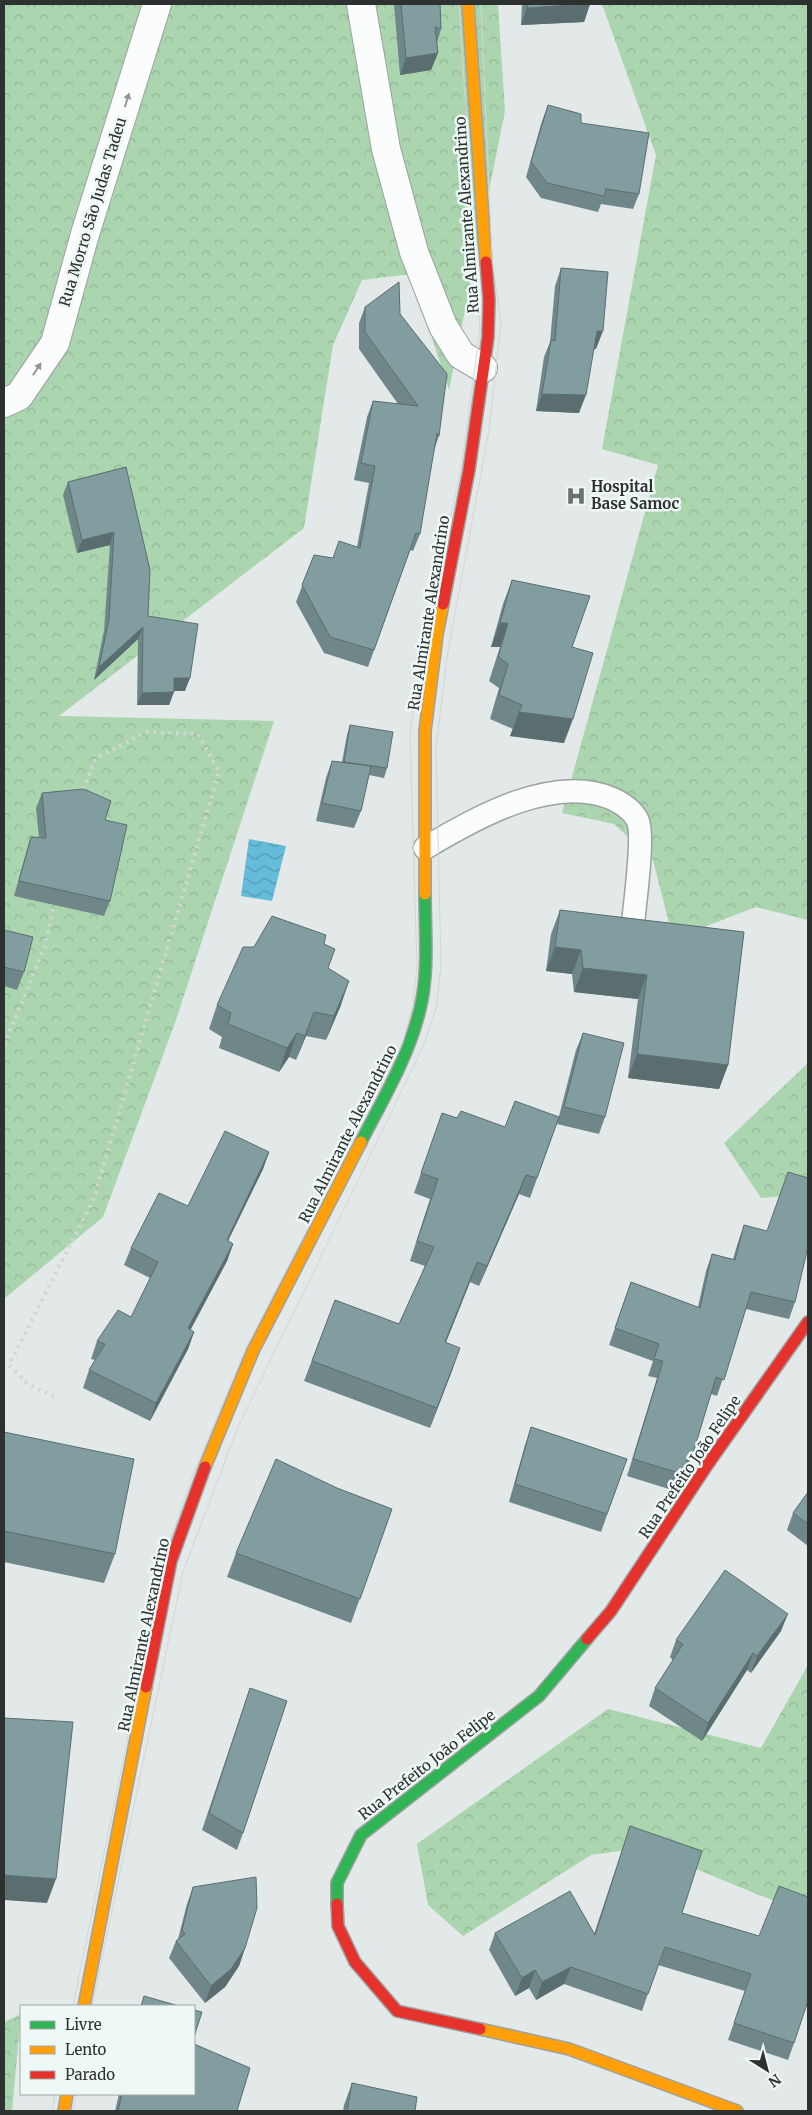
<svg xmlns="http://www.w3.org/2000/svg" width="812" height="2115" font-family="Merriweather,serif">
  <defs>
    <pattern id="forest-crowns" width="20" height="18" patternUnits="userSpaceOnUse" patternTransform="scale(1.25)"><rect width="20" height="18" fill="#aad5af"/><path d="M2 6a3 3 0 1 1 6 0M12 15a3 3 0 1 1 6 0" fill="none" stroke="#93b797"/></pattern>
    <pattern id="water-waves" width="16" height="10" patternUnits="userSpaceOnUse" patternTransform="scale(1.25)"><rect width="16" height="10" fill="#65bcda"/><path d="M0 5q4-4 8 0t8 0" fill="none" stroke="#5499b1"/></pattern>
  </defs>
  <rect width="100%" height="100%" fill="#e3e9e8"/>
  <path fill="url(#forest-crowns)" d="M4 4H498L505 111 449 390 411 274 362 280 333 345 304 528 59 716 274 721 175 1023 103 1217 4 1299Z
    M602 4H808V920L756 907 673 939 653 860 614 824 562 813 658 465 602 449 656 155Z
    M808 1063V1194L761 1198 724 1143Z
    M808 1665V1915L696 1869 654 1846 591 1855 463 1936 428 1905 417 1844 608 1709 761 1748Z
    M21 2014 12 2111H4V2022Z"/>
  <path fill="url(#water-waves)" d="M249 839 286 846 272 901 241 896Z"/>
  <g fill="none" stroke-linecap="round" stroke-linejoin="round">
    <defs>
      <path id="lane" d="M425 848C475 818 554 773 613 799 623 804 633 810 638 821 644 837 635 903 633 923"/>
      <path id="street" d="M361 4 386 149 414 252 443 326 461 355 483 368
        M4 403 19 396 55 343 85 234 157 4"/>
      <path id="fast" d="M361 1142C383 1099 409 1056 420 1009 429 973 425 931 425 894
        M337 1904V1883L361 1835 539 1696 587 1639"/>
      <path id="slow" d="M468 4 486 262
        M425 894V731L437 635 443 604
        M205 1467 253 1351 361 1142
        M84 2006 146 1687
        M480 2029 569 2049 737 2111
        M64 2111 67 2094"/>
      <path id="jam" d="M443 604 469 470 488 337 489 300 486 262
        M587 1639 611 1611 708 1464 808 1322
        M146 1687 171 1561 205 1467
        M337 1904 338 1926 355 1962 397 2011 480 2029"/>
    </defs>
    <use href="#lane" stroke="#9da1a0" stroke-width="25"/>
    <use href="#street" stroke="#9da1a0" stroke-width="30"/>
    <use href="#fast" stroke="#9da1a0" stroke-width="14"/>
    <use href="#slow" stroke="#9da1a0" stroke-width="14"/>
    <use href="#jam" stroke="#9da1a0" stroke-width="14"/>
    <use href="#lane" stroke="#fbfcfc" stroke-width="22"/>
    <use href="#street" stroke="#fbfcfc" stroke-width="28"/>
    <use href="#fast" stroke="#30b455" stroke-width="11"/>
    <use href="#slow" stroke="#ff9f0a" stroke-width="11"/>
    <use href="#jam" stroke="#e5322d" stroke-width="11"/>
    <path stroke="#d4d5d5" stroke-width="1" d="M73 2006 164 1559 190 1482 246 1348 402 1045 413 1005 417 968 410 734 422 649 461 469 480 330 459 4
      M92 2006 183 1572 238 1427 423 1047 436 1009 441 966 436 748 447 657 489 430 501 324 492 258 481 4
      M52 2111 55 2094
      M73 2111 76 2094"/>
    <path stroke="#d4d5d5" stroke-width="4" stroke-dasharray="2.5 5" stroke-linecap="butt" d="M4 1045 46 944 56 892
      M54 1396 29 1385 9 1365 94 1198 219 771 198 734 147 732 96 758 78 803"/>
  </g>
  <path fill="#6f8789" d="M394 4H440L441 29 437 43 438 53 431 70 400 75Z
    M522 4H590L584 22 521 25Z
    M548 105 581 123 639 194 633 209 601 204 598 212 541 198 526 177 542 121Z
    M561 268 596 349H594L579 413 536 411 544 357 550 342 555 286Z
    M365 307 400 314 439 436 433 453 420 534 413 551 410 550 368 667 324 653 296 602 314 555 333 558 357 547 369 483 354 480 367 417 373 401 398 404 359 349V323Z
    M126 467 148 616 185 691H174L169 705H137L138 639 94 680 104 631 110 545 77 553 63 495 68 482Z
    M512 580 572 647 564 743 510 736 513 729 490 719 499 688 489 681 500 647H491L503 604Z
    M350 725 387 768 384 778 369 775 361 811 354 828 316 821 326 778 332 761 342 762 347 735Z
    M42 793 105 820 110 901 104 916 14 896 26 853 31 837 39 838 36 808Z
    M560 910 744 932 728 1065 719 1089 628 1078 638 999 574 992 572 974 546 971 551 934Z
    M4 930 24 972 17 990 4 986Z
    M254 947 328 968 341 1005 326 1040 306 1036 296 1060 289 1057 279 1072 219 1048 222 1037 209 1029 217 1005Z
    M583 1033 605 1117 599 1134 557 1124 576 1050Z
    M559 1117 530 1198 519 1194 479 1286 470 1282 446 1342 453 1368 430 1428 304 1381 335 1300 399 1324 425 1266 410 1261 430 1199 414 1193 435 1133 457 1118 505 1127Z
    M269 1152 263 1169 228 1241 233 1244 227 1261 190 1330 194 1332 188 1349 150 1421 83 1388 89 1370 95 1360 91 1359 97 1341 131 1317 150 1278 124 1265 131 1248 188 1206Z
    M744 1225 795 1302 789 1319 746 1309 717 1396 711 1394 694 1450 687 1467 672 1490 627 1476 657 1378 648 1376 653 1361 609 1345 631 1282 698 1307 706 1271 712 1254 733 1259 738 1242Z
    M531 1427 627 1459 601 1532 509 1502 525 1445Z
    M4 1432 115 1554 104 1583 4 1562Z
    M337 1488 392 1509 351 1623 227 1577 236 1553Z
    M808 1492V1546L787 1530 793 1513Z
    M781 1631 751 1673 747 1670 702 1741 649 1706 655 1688 673 1660 670 1657 676 1640Z
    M250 1688 243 1833 237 1850 202 1830Z
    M630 1826 682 1913 759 1936 794 2043 788 2060 728 2040 745 1991 658 1965 642 2011 564 1984 536 2000 529 1988 515 1996 489 1950 495 1933 594 1934Z
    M193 1887 245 1948 239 1966 225 1987 205 2003 169 1958 176 1941 178 1939 187 1904Z
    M352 2083 415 2111H343L344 2105Z
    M119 2094H194L237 2111H115Z"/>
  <path fill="#5a6e6f" d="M590 4 584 22 521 25 527 8Z
    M438 53 431 70 400 75 406 58Z
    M597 331H603L596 349 591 348Z
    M542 394 586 395 579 413 536 411Z
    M114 532 110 545 77 553 82 540Z
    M500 623H508L500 647H491Z
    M143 627 138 639 94 680 99 667Z
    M174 678H190L185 691H170Z
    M174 692 169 705H137L142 693Z
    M519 712 573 719 564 743 510 736Z
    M555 947 581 950 572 974 546 971Z
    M583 968 647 975 638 999 574 992Z
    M349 981 341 1005 326 1040 334 1016Z
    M314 1012 306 1036 296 1060Z
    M297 1033 289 1057 279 1072 287 1048Z
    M637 1054 728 1065 719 1089 628 1078Z
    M269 1152 263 1169 220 1257 227 1240Z
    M526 1175 519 1194 479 1286 487 1266Z
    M233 1244 227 1261 182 1346 188 1328Z
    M477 1262 470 1282 438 1362 445 1342Z
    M194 1332 188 1349 150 1421 156 1403Z
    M460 1348 453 1368 430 1428 437 1408Z
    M694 1450 687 1467 672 1490 679 1473Z
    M788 1614 781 1631 751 1673 757 1656Z
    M753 1653 747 1670 702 1741 708 1723Z
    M4 1875 56 1879 47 1903 4 1900Z
    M245 1948 239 1966 225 1987 205 2003 211 1986Z
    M571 1967 564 1984 536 2000 542 1982Z
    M535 1970 529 1988 515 1996 522 1978Z"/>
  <path fill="#819d9f" stroke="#5a6e6f" d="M401 4H440L441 29 435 27 438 53 406 58Z
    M528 4H590L527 8Z
    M548 105 581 114V123L649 133 639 194 606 189 604 196 547 183 531 162Z
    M561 268 608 272 603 331H597L586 395 542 394 551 340 555 341Z
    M399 282 400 314 447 374 439 436 437 433 420 534 416 533 374 650 330 637 302 585 314 555 333 558 339 541 360 548 375 466 361 463 373 401 418 406 365 332V307Z
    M126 467 150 570 148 616 198 624 190 678H174V692L142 693 143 627 99 667 109 619 114 532 82 540 68 482Z
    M512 580 590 596 572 647 593 653 573 719 519 712 522 705 499 695 508 664 498 657 508 623H500Z
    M350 725 393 732 387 768 344 762Z
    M332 761 371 766 361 811 322 803Z
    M84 789 111 801 105 820 127 825 110 901 19 881 31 837 46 838 42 793Z
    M560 910 744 932 728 1065 637 1054 647 975 583 968 581 950 555 947Z
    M272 916 326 935 324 944 335 949 328 968 349 981 334 1016 314 1012 305 1036 297 1033 287 1048 228 1024 231 1013 217 1005 243 947H254Z
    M4 930 33 937 24 972 4 967Z
    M583 1033 624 1043 605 1117 564 1107Z
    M515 1101 559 1117 537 1178 526 1175 487 1266 477 1262 445 1342 460 1348 437 1408 312 1361 335 1300 399 1324 434 1247 417 1241 438 1179 421 1173 442 1113 457 1118 461 1111 505 1127Z
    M225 1131 269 1152 227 1240 233 1244 188 1328 194 1332 156 1403 89 1370 105 1344 97 1341 118 1310 131 1317 158 1262 131 1248 159 1193 188 1206Z
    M788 1172 808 1178V1247L795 1302 751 1292 724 1380 716 1377 694 1450 679 1473 633 1459 663 1361 654 1359 659 1344 615 1328 631 1282 700 1308 712 1254 735 1260 744 1225 767 1231Z
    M531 1427 627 1459 607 1514 515 1484Z
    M4 1432 134 1459 115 1554 4 1531Z
    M276 1459 337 1488 392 1509 360 1599 236 1553Z
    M808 1492V1524L793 1513Z
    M725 1570 788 1614 757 1656 753 1653 708 1723 655 1688 683 1644 676 1640Z
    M250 1688 287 1701 243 1833 209 1813Z
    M4 1718 73 1722 56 1879 4 1875Z
    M630 1826 702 1851 682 1913 759 1936 779 1886 808 1897V2001L794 2043 734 2023 751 1974 665 1947 648 1994 571 1967 542 1982 535 1970 522 1978 495 1933 570 1891 595 1935Z
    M256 1877 257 1908 245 1948 231 1969 211 1986 176 1941 185 1934 182 1930 193 1887Z
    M144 1996 179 2006H141Z
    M194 2010 202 2012 194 2037Z
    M194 2044 250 2068 237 2111H118L122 2094H194Z
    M352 2083 417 2097 415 2111H347Z"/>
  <defs><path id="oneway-solid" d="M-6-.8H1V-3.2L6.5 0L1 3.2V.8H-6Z" transform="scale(1.25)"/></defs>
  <g fill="#949696">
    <use href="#oneway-solid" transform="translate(127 100) rotate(-73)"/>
    <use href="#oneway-solid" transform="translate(37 369) rotate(-57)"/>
  </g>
  <defs>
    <symbol id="hospital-bare" viewBox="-9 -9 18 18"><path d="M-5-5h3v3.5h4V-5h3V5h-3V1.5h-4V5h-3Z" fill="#6d7170" stroke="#eef9f7" stroke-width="2.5" paint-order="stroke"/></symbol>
  </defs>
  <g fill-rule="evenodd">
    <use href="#hospital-bare" x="562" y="482" width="28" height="28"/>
  </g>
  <g text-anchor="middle" stroke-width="5" stroke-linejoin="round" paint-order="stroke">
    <g font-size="15" fill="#2d3130" stroke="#eef9f7">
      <text transform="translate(93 212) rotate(-73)" y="5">Rua Morro São Judas Tadeu</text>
      <text transform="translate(467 215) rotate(-94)" y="5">Rua Almirante Alexandrino</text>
      <text transform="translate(429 613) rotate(-81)" y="5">Rua Almirante Alexandrino</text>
      <text transform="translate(348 1134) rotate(-63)" y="5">Rua Almirante Alexandrino</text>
      <text transform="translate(690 1467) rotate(-56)" y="5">Rua Prefeito João Felipe</text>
      <text transform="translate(144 1635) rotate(-78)" y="5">Rua Almirante Alexandrino</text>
      <text transform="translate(427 1765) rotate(-38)" y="5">Rua Prefeito João Felipe</text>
    </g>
    <g font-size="15" font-weight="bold" fill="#2d3130" stroke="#eef9f7" text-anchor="start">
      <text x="591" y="492">Hospital<tspan x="591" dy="17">Base Samoc</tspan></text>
    </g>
  </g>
  <rect width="812" height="2115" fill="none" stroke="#2d3130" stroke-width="10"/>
  <rect x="20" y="2005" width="175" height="90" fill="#eef9f7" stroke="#a1a9a7"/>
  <rect x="30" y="2021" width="25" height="8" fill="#30b455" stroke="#a1a9a7"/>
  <text x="65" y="2030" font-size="15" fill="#2d3130">Livre</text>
  <rect x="30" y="2046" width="25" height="8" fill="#ff9f0a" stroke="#a1a9a7"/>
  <text x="65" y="2055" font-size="15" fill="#2d3130">Lento</text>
  <rect x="30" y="2071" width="25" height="8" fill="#e5322d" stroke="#a1a9a7"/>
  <text x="65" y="2080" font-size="15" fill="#2d3130">Parado</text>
  <g transform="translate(767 2070) rotate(144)" stroke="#eef9f7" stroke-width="4" paint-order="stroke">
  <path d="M0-4L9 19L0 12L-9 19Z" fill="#2d3130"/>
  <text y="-8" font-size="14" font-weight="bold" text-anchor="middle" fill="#2d3130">N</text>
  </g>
</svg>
